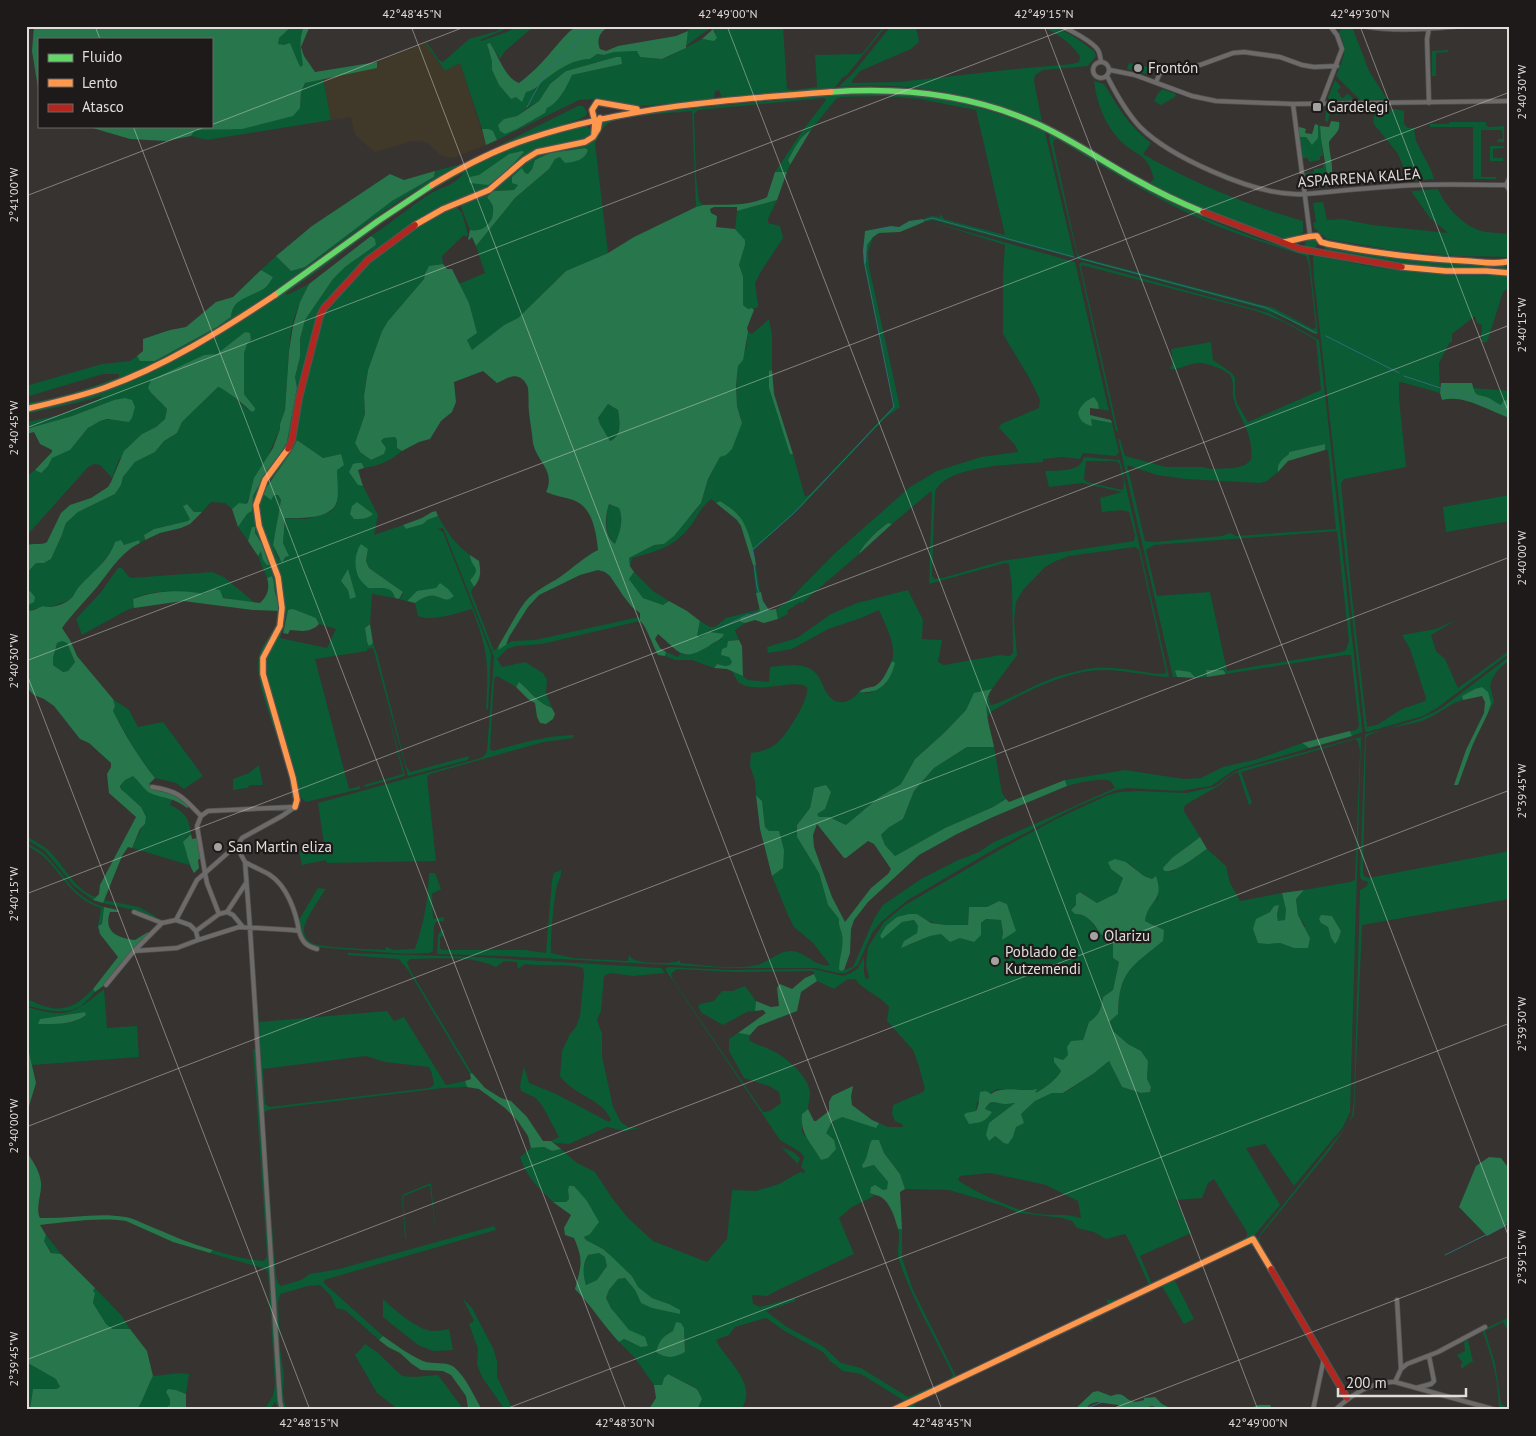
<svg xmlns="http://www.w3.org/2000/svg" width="1536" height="1436" font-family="'PT Sans',sans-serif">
  <rect width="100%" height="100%" fill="#363331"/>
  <path fill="#40392a" d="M425 43 445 71 460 62 486 145 453 158 442 156 426 142 412 141 375 152 355 135 351 117 331 120 323 78 377 68V62Z"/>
  <path fill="#0b5b35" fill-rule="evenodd" d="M292 26H304C298 40 301 51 304 66L300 68C295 58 288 46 278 44V38Z
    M499 26 503 29 513 26 480 40 481 41 507 32 517 26H534L505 51 500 59 490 43 488 49 492 62V70L499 85C509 87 524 94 533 90 537 89 539 85 542 82 555 71 572 59 590 59L597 54 604 55 614 52 638 51 640 57 662 59 668 57 702 39 706 40 716 33 713 29 718 26H783L787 89 793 90 817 87 815 55 862 54 884 26H886L847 75 842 78 834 89 722 99 719 90 715 91 714 100 641 106 630 105 597 99 579 100 497 140 493 131 489 129H482L460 63 445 71 425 43H427L439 60 443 62 469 39 497 31 500 29ZM616 57 621 64 572 75C568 84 555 104 547 108L545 113 517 129 505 134 504 119 517 116 527 108 539 101 550 84 566 71Z
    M692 26H713L686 46 688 31Z
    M891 26H916L919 42 911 49 860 71 852 81V83L899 82 1006 70 1072 64 1079 62 1080 56C1069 41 1056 33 1040 26 1063 26 1076 38 1094 51L1096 56 1088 66 1043 70 1035 75 1034 81 1042 121C978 95 911 81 841 87L840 85 853 73Z
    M1343 27 1353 29 1369 71 1387 99 1361 101 1336 76C1344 55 1348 52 1339 32Z
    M1448 50V52L1436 53V76H1432V51Z
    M1129 63 1148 67 1146 74 1127 69Z
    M323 78 331 120 207 140 191 136 195 130H213L300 108 301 92 305 83Z
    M1335 80 1341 87 1337 91 1340 94V96L1343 98 1347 94 1350 95 1354 101 1329 100 1328 97Z
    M1094 81 1104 84C1120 109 1126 123 1151 143L1143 154C1193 183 1247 205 1303 221V232L1295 238 1286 239 1254 230 1199 208 1150 183 1154 179C1152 173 1150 165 1146 161 1142 155 1130 150 1124 144 1106 128 1097 105 1094 81Z
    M1163 89 1176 94 1175 97 1161 105 1154 101 1158 93Z
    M882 93C939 95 993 108 1045 132L1074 256 1072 258 1066 256 933 220 924 222 923 219 931 216 940 217 941 214 944 219 1005 235 976 110 919 99 884 96 841 97 836 99 811 130 806 132 788 160 790 165 787 172H775L803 130 826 100 824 98 698 110 694 114 696 176 699 201 703 205 696 207 692 111C673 113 625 115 609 123 602 127 599 136 595 143L608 253 566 271 518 318 504 325 471 351 467 340 476 332 469 303 459 284 485 273 476 246 515 198 549 169 555 158 588 150 585 148 568 150 535 160 532 169 528 174 525 173 522 169 518 185 514 190 493 191 487 197C489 200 493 204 493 208 495 222 483 233 470 230L461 207 462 205 496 188 526 161 542 151 585 145 593 141 604 122 628 115 821 96Z
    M578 106H583L587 112 586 116 580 119 498 146Z
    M1340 107 1339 115 1330 113 1328 122 1325 121 1326 108Z
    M1395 109 1404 111V124L1408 128H1414L1416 141 1431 170 1434 179 1409 181 1398 154 1373 123 1375 110Z
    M1449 122H1488L1485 123 1488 127 1504 126V142H1497L1498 139H1503L1502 130H1481V177H1496V179H1473V127H1430V124H1449Z
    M1318 125 1320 126 1323 156H1320V160L1309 162 1308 158H1302L1299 137H1306L1309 142 1318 138Z
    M587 126 592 130 589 138 579 142 546 146 528 153 505 176 485 190 449 204 370 256 319 313 316 322 298 394 291 436 286 450 263 481 254 506 255 518 275 574 281 602C272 595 276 585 272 576L267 578 258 556 261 550 269 565 262 544 255 533 250 535 248 541 238 527 247 514 252 511 253 496 266 472 279 456 287 442 297 389 295 377 300 357V339L305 320 333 279 345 267 376 245 375 239 371 236C393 222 411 205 433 192 443 187 458 183 463 173 399 205 345 254 286 293L287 295 309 284C302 298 295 312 292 327 287 353 288 381 285 407 285 415 279 422 280 429L246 504 234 507 232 509 225 503 211 502 202 512H194L187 504 184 505 190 519 188 521 154 529 144 535 145 540 140 543 139 540 124 545 115 542 112 550 93 575 79 587 71 599 49 608H36L31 611 27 609 30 592 26 593V574L36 563H44L51 559 61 537 66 523 78 512 115 494 121 485 123 477 135 462 155 452 164 441 177 433 182 422 218 387 221 388 237 399 247 409 255 408 244 394V353L246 344 251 340 245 332 217 355H204L170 372 153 396 163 403 167 409 165 419 156 427 142 434 119 460 112 478 100 465 94 464 88 467 30 532 26 531V477L35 470 41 473C45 468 49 461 53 457 59 453 66 453 71 448 88 431 91 415 120 421L114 400 72 416 26 429V422L60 415 99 399 102 396 76 403 26 414V412C179 384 298 280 422 194 474 164 527 136 587 126Z
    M1050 134C1079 147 1105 167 1132 182 1189 213 1247 238 1309 254L1318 334 1312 333 1287 319 1260 308 1078 259 1049 138ZM1057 139C1103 166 1146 194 1194 216 1230 233 1269 244 1306 256L1309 265 1316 328 1313 329 1274 308 1080 257 1077 252 1053 143 1054 140Z
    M1490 146H1504V148L1493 149V158H1503V161H1490Z
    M1325 163 1329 186 1306 188 1304 173 1314 172V169L1323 168V164Z
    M461 164C440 176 419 188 399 201 286 278 167 386 26 405V403C58 399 89 388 119 377V374H103L26 397V386L102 364 130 361 137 356 140 361H155L217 327 231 317V310L241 299 273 277 261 270 276 256 291 271 392 201 434 177 435 171Z
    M1438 189C1446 208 1466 229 1486 232 1494 233 1502 233 1510 234V255L1507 257 1454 256 1392 250 1327 239 1314 228 1313 223 1316 222 1313 203 1323 202 1327 220 1342 219 1372 225 1448 233 1430 218 1411 191Z
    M777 200 768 219V223L780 226 783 238 760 273 755 283 758 305 757 308 748 309 743 305V276L739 265 745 245 735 229 737 211Z
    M455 206 462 213 468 234 466 237 464 235 442 256 443 264H439L425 274 424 279 388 321 382 331 368 370 364 396 365 414 355 443 360 452 371 460 384 454 381 441 384 438 395 437 397 440V448L402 451C388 462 381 465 364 468L362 463H357L358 485 363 486 378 515 374 535 403 525 406 529 423 524 426 520 438 516C447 532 455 544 470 555V559L474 563 476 574 470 580 474 587 471 592 494 651 499 645 498 649 512 641 535 640 639 617 640 621 542 644 516 646 507 649 497 659 502 667 525 662 543 673 547 680 546 693 552 708C539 704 530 691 519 683L516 687 497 676 494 679 490 749 493 751C521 743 544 736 574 735L573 738 544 742 430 774 427 777 436 861 327 863 326 860 302 865 299 851 324 846 326 858 318 803 481 758 485 755 487 751 494 657 443 528 438 529 443 532 491 653 488 710 486 708C489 666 488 649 472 609 456 613 434 622 418 616L415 603C420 599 427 594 435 595 443 597 445 603 454 596 438 589 434 586 417 594 413 596 410 597 407 601L399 599 402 596 403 592 369 568 366 561 368 549 356 551 380 588 387 587 394 592 395 598 372 594 370 624 365 628 367 642 369 645 373 643 377 654 406 766 410 772 469 756 468 760 408 776 373 648 367 649V651L315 659 349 789 360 786V789L306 802 301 798 264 669V658L282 625 284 611 281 579 276 562 262 530 258 508 265 484 289 451 320 322C338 285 373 259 406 235 422 224 437 213 455 206ZM297 440 323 458 341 454 337 470V503L330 512 307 519 285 518 283 543 288 556 279 559 273 545 281 501 278 495H274L269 482 288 458ZM288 610 316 618 319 624 336 629 327 648 280 638Z
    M932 222 1075 262 1109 411 1099 409 1098 403 1088 399 1090 419 1112 423 1119 452 1116 456 1083 453 1080 459 1062 457 1043 459V462C1016 465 946 464 935 492L932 576 935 579 942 578 1002 561 1134 541 1135 535 1129 512 1122 510 1102 512 1100 498 1122 492 1082 483 1049 487 1045 471C1059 470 1080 473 1084 457L1120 460 1169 677C1148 676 1125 670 1104 670 1067 670 1023 693 992 711L987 717 986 703 989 696 990 705C997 706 1033 686 1043 682 1057 676 1072 672 1087 669 1113 664 1139 673 1164 674L1166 672 1139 550 1135 547 1069 556 1056 561 1045 567 1023 590 1016 602 1014 621 1017 655 992 689 974 694 966 710 944 733 915 759 901 784 878 798 846 825 838 821 819 818 816 814 814 788 810 808 797 825V837L819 873 828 905 839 919C838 926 841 928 842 935 845 947 838 959 841 971L853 967 874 919 883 905 921 879 956 861 979 852 992 843 1115 788C1113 785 1113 783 1110 781 1102 777 1076 783 1067 786L1065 780 1125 770 1184 779 1201 778 1223 767 1258 759 1302 743 1309 748 1234 770 1211 786 1180 791 1127 788 1116 790 1076 807 993 850 908 900 881 922 872 933 858 965 846 973H838L815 968H728L503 956 438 954 437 952 438 935 441 930H444V936L440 937V948L442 950H525L546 953 552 880 554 873 561 870C562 876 559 880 557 885 554 899 550 940 551 953L573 958 628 961 629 955C631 957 632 959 635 960 643 963 674 965 680 960V963C703 965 734 970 757 965 768 962 780 950 792 951 806 952 816 968 830 965L813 943 794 927 788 915 772 876 783 868 769 831 765 827 762 801 756 795 755 781 750 766 751 753C761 752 769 749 776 744 786 736 810 699 807 687 790 678 759 696 738 682L732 671 743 676 748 680 769 682 770 667C783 666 800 662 812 670 824 677 823 699 839 702 848 703 854 698 859 692L870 693 886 684 894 663 892 661C897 645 885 625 879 610L861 618 828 629 792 649 768 653 767 647 797 638 831 614 857 603 908 590 923 620 922 639 942 640 938 662 944 665 1000 655 1009 656 1013 653 1012 586 1009 564 1005 563 929 584 932 492H930L892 524 888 523C878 529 863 544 859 554L802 603 800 602 787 611 788 614 778 619 776 609 788 601 833 555 910 487 937 471 981 457 1018 452 1015 445 999 428 1001 424 1039 408 1040 400 1031 381 1003 334V275L1005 245ZM1086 461H1116L1119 463 1124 482 1123 489 1122 490 1087 482 1084 479Z
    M873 237 868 252 869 267 900 407 885 418 802 506 753 551 739 515 720 501 716 503 711 499C703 505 697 516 692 524 675 547 658 551 632 558L630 566 629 558 654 545 664 544 674 536 681 525 692 515 701 503 708 479 741 418 737 406 736 385 738 366 746 348 748 332 752 334 769 319 772 335V370L769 371V388L790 453 793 454 805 497 810 494 892 408 894 403 864 264 866 263 867 245Z
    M1305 244a6 6 0 1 1 12 0a6 6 0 1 1-12 0Z
    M1325 246C1386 259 1443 263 1506 264L1505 270C1443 268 1385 264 1324 251Z
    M1314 255C1344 261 1375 268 1405 271 1440 275 1475 275 1510 276V287L1503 292 1487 342H1481L1482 325 1477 323 1475 316 1452 334V342H1450L1439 363 1440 393 1401 382 1399 383V398L1406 467 1344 479 1341 483 1352 597 1367 727 1377 725 1402 709 1425 701 1426 698 1410 649 1402 635 1436 629 1456 620 1431 635 1436 651 1445 659 1458 688 1509 651 1510 637V653L1437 708 1423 716 1367 732 1365 731 1314 278 1313 258Z
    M1082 262 1269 313 1319 340 1362 728V732L1352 736 1350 731 1356 730 1359 726 1351 655H1345L1226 674 1223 670H1206L1207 677 1196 678C1191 673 1183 668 1175 672L1177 677H1173L1118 439H1120L1125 456 1166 467H1203L1211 469 1235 468 1245 465 1251 460C1254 432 1239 420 1233 397 1232 390 1235 380 1229 374 1223 369 1209 364 1201 363 1190 362 1181 370 1170 369L1173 363 1171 349 1211 342 1213 360 1232 373 1235 378V394L1237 403 1248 422 1321 390 1316 340 1282 321 1256 311 1082 265 1081 267 1118 431H1116L1079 264ZM1325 444V450H1328L1336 529 1236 536 1230 533 1222 536 1153 542 1145 541 1127 465 1157 475 1185 479 1260 483 1267 481 1278 472C1276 464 1283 458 1289 454L1290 452ZM1337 531 1349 641 1346 650 1342 652 1227 671 1210 592 1157 596 1146 550 1154 545Z
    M1473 388 1510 391V407L1508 403 1503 401 1501 405C1497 403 1493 401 1489 399 1481 395 1476 398 1473 388Z
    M608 404 618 410C620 421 622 436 609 441L600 424 598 418Z
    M1510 495V521L1446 532 1443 507Z
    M609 504 619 508C624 520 620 532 616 544 603 534 606 518 609 504Z
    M753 565H756L760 592 756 593Z
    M118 568H122L128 576 131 578 212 572 224 577 255 603C216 598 172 583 134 598V608L129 609 82 635 76 619 101 592Z
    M634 572 653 591 669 601 663 605 643 598 629 579Z
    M760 608V611L748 614 740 622 745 623 735 630 739 640 728 641 729 657 732 662 730 665 725 666 717 664 714 668 692 660H675L665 656 666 652 678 657 680 654C696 657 707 645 722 639L720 634 710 632 700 638 697 636 700 621 710 627H715L726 618 757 610Z
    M279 619C276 634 265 645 261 660L286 760 284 761C278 732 253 683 259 656 262 642 275 632 279 619Z
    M62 641 67 643 75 662 68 671 63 672 53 665V658L57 643Z
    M1510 656V659L1497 671 1492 679 1490 686 1494 702 1488 713C1491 702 1491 694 1481 687L1462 696 1463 700C1448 704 1438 715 1424 720 1406 727 1383 726 1366 737L1363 871 1364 876 1368 878 1510 851V899L1362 925 1354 1115 1329 1151 1260 1236 1259 1241 1315 1338 1257 1240 1263 1230 1347 1125 1352 1116 1354 1098 1360 890 1367 886 1368 882 1362 880 1360 877 1365 736 1366 734C1391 727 1417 722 1440 709Z
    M113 699 129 710 138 727 163 722 203 776 184 789 176 783 155 778 136 753 113 711 115 706Z
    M385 701 405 776 365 787 364 785 403 774Z
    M1361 737 1350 1112 1343 1127 1294 1186 1265 1144 1246 1148 1280 1205 1253 1237 890 1410H886L903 1402V1400L861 1374 843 1371 830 1361 823 1352 786 1332 766 1318 735 1327 729 1335 716 1340C726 1361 759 1383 741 1410H697L698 1389 668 1374 664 1378 662 1385H654L635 1358 619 1342 624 1339 633 1344C627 1327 614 1315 606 1298L609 1290 618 1279 625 1278 635 1290 641 1303 669 1304 652 1298 637 1287 632 1276 603 1249 586 1240 584 1237 580 1194 574 1186 568 1190 569 1199 566 1202H553C539 1188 526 1177 520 1157L531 1148 544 1147 552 1151 561 1149 577 1163 595 1172 612 1198 628 1218 653 1241 707 1262 727 1239 732 1190 756 1191 779 1184 800 1172 804 1173 805 1171 801 1167 804 1157 800 1152 780 1140 665 969 668 967 728 970 813 969 843 976 851 973 858 968 864 957V973L866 979 869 978 866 964 868 947 884 922 905 905 1001 849 1056 819 1108 795 1120 792 1137 791 1187 793 1216 786 1233 773 1241 769ZM1356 739 1358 742 1360 751 1355 880 1350 882 1304 890 1296 899 1298 915 1305 926 1294 948 1280 943 1268 944 1257 919 1270 912 1274 906H1279L1277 915 1278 922 1286 920V910L1282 893 1240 901 1230 883 1226 866 1207 849 1188 862 1171 872 1181 851 1200 837 1184 811V807L1187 804 1218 786 1233 774 1238 772 1249 805 1252 803 1241 772ZM1127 862 1144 876 1152 879 1156 876 1158 898 1146 910 1145 921 1153 924 1163 941C1132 967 1119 970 1118 1014L1109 1022 1113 1031 1128 1044 1141 1051 1148 1061 1147 1079 1151 1087 1150 1092 1141 1093 1122 1087 1109 1061 1093 1074 1064 1093H1052L1035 1101 1021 1114 1022 1118 1016 1127 1013 1137 1004 1143 995 1136 1002 1113 1015 1103C1012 1103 1009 1104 1007 1104 996 1105 992 1096 985 1109L966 1113 976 1111 977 1102 997 1089H1034L1035 1093C1043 1090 1058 1078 1061 1071L1054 1062 1055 1057 1063 1060 1083 1040 1089 1022C1099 1015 1101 1010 1103 997L1113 990 1119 962 1113 958V941L1094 926 1088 918 1083 913 1071 910 1076 905 1081 892 1097 903 1118 893 1123 878 1111 869ZM999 901 1007 904 1014 927 1003 939V933L1001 920 986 919 981 923 930 936 909 945 904 941 917 933 918 926 914 920 902 922 917 914C932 926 950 926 968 925L969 907H987ZM1332 916 1341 931 1335 943 1331 938 1328 927 1321 923 1319 919ZM677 969 735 972 813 971 817 981 834 989 848 979H855C865 992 878 994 889 1007L887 1021 913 1050 918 1063 925 1089 923 1092 893 1105 892 1114 895 1121 902 1124 903 1127H888L879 1123 875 1127 842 1117C822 1126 824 1140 821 1160L814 1147 802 1132V1114L808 1109C808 1104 810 1098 810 1093 809 1076 785 1056 771 1050 764 1046 755 1045 749 1040L750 1035 738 1033 729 1039V1051L744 1078 769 1086 779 1092 781 1103 770 1111 763 1112 673 980 671 974ZM879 1140 884 1153 900 1174 905 1189 949 1190 1000 1205 1019 1213 1062 1218 1072 1221 1077 1228 1094 1232 1106 1239 1125 1234 1131 1244 1149 1285 1148 1287C1137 1291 1117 1304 1106 1299L1108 1304 1103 1308 956 1376 913 1290 902 1258V1229H898C901 1239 896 1250 899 1260 912 1300 935 1337 953 1375L950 1379 908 1397 861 1368 841 1363 824 1347 787 1327 766 1311 795 1301V1298L760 1307 753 1304 752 1295 767 1296 776 1291 854 1254 839 1218 852 1207 874 1196 870 1193 888 1189V1182L874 1165 868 1167 863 1164 868 1158 869 1146ZM990 1173 1046 1185 1078 1201 1081 1218C1065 1213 1054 1216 1038 1214 1021 1213 972 1191 958 1180L960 1176ZM1214 1179 1247 1232V1237L1152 1284 1140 1256 1191 1233 1176 1200 1202 1198 1208 1183ZM684 1329 685 1352 666 1334Z
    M967 747H994L1002 793 1006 799 993 807 945 828 895 856 885 845 881 836 888 828 903 819 914 791 934 768Z
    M259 765 263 785H250L247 788 233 790V779L249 773Z
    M133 775 146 790 156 795 172 800 170 805C185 812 189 818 191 834L186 838 189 865 132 848 141 829 145 824 141 807 125 794 120 786 125 780Z
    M26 836C34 841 43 845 49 851 65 866 74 890 96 897L93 900 74 886 45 851 26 839Z
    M26 843C32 846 38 849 43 853 66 874 71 897 104 907L102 924 98 926 101 908C71 898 64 876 43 856 38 852 32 849 26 845Z
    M429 873H435L441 889 432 894 433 919 444 917V921L436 922 434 926 433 951 430 953 406 954 315 947C302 943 302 933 299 920L318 888 326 889C320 898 304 920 304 930 304 935 307 941 312 943 322 948 371 949 385 950L386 947 394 950 415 949C424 923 428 901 429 873Z
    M104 900 139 907 155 916V918L134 910 103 903Z
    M348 953 476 957 661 968 665 973 633 976 610 973 604 976 601 1011 597 1020 602 1034V1056L613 1107 621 1122 628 1127 639 1128 626 1131 607 1127 569 1144 555 1143 551 1141 559 1137 543 1107 536 1098 521 1091 520 1086 524 1066 529 1083 556 1094 609 1122 611 1120C604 1103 585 1098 571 1087 567 1084 563 1080 560 1076L562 1051 570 1034 576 1027 580 1016 584 975 583 968C564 963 544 967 525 964L518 969 517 962 504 961 496 967C470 955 438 959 410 959L407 962 410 970 472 1073 470 1074 408 970 399 959 348 955Z
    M253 961H254L259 1022 387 1011 394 1021 404 1017 446 1085 465 1081 467 1087 443 1088 271 1109 264 1112V1126L276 1275 278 1283 281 1286 301 1280 310 1274 339 1269 494 1226 496 1230 324 1280V1283L383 1336 379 1340 345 1310 336 1308 331 1296 320 1285 308 1286 280 1294 278 1302 280 1348 284 1376 283 1393 286 1410H283L282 1405ZM366 1056 385 1062 429 1067 432 1074 434 1085 429 1088 270 1107 265 1104 263 1069Z
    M745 986 756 1001 755 1011 747 1012 723 1025 702 1013 698 1007 700 1004 714 1001 722 991H732Z
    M93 989 95 992C90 997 86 1002 81 1006 65 1016 43 1010 26 1005L30 1000C57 1014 72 1011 93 989Z
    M104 989 107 1028 137 1026 139 1057 32 1065 26 1039V1007C66 1018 73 1015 104 989ZM85 1012 86 1015C73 1025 55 1025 40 1019Z
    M253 1049H256L278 1392 281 1410H279L275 1402 269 1410H264L273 1396 275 1384 268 1273 266 1269 210 1253 213 1250C229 1255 247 1260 264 1261L267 1256Z
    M781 1147 793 1152 800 1158 798 1164Z
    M431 1183 436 1235 430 1186H428L404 1196 403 1201 406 1238H405L402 1198 404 1194Z
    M46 1235 61 1254 52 1253 44 1241Z
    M1251 1242 1253 1243 1266 1267 1253 1246 1249 1245 1174 1279 1194 1319 1184 1324 1162 1286 1097 1317 1096 1315Z
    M599 1253 606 1257 607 1266 597 1280 586 1285C583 1275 582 1264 588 1255Z
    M95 1288 122 1316 130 1329H113L106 1324 93 1303 94 1299 93 1291Z
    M383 1299C393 1309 419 1331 433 1331 439 1331 444 1330 449 1329L453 1350 433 1351 418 1345 383 1317Z
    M463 1299 472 1308 493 1348 497 1361V1377L513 1410H505L482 1377 477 1365 478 1349 469 1324 474 1321Z
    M1092 1316 1093 1322H1087L917 1402 914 1405 918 1410H913L909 1406 907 1407Z
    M1510 1317V1319L1506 1321 1510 1330V1334L1503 1322 1485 1331 1495 1363 1501 1404 1510 1409 1508 1410 1499 1407C1498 1378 1492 1357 1482 1330Z
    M1468 1340 1473 1361 1461 1369V1364L1463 1363 1457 1355 1465 1351 1464 1342Z
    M365 1344 377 1352 402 1376 414 1377 438 1375 464 1410H399L377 1393 355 1355Z
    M26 1362 56 1379 60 1387 56 1389H33L30 1409H26Z
    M182 1373 189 1374 186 1394 176 1390 170 1399V1405L163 1410H137C144 1399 147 1387 153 1376Z"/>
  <path fill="#28764b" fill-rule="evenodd" d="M34 26H292L279 38 278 44 284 45 290 43 300 67 303 65C301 51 298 40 304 26H310L301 47 304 56 315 72 377 62V68L305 83 301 92 300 108 293 116 242 129 195 130 191 136 166 141 130 139 86 126H211V39H39V94L32 51Z
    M577 26H609C600 32 596 39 600 49L606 51 618 46 676 36 688 31 686 48 662 59 640 57 637 51 614 52 604 55 597 54 590 59C573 59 557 70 543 81 537 87 535 90 526 92L522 102 516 97 511 99 499 85 492 70V62L487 44 490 43C499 56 504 77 519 83 530 75 542 63 551 52 560 42 566 33 577 26Z
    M713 29 717 38 714 41 702 39Z
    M616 57H621L622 64 572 75C567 86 559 103 547 108L545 113 517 129 505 134 500 131 498 125 504 119 517 116 539 101 550 84 566 71Z
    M1331 121 1339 122C1341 132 1333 135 1329 142 1329 151 1333 165 1332 172L1327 174 1321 139 1320 126 1329 127Z
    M1315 124 1318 125V138L1312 145 1306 137H1299L1298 128 1300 127 1306 129 1305 133 1312 134Z
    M482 129H489L493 131 497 140 486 145Z
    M811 130 790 165 788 160C794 150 800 135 811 130Z
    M585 148 588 150C585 160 575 162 565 163L560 157 555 159 549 169 515 198 476 246 472 237 469 240 468 239 470 230C483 233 495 222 493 208 493 204 489 200 487 197L493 191 514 190 518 185 512 183V177L522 168 525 173 528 174 532 169 535 160 550 153Z
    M522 151 524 152 501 177 488 185 469 183 470 177 479 175 509 154Z
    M435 171 434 177 392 201 305 267 291 271 276 256 312 226 390 174 404 180Z
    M775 172H787L777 200 737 211V207H714L710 209 711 213 717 216 716 227 735 229 745 240V245L739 265 743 276V305L748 309 752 308 754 310 747 328 748 332 743 360 738 366 736 385 737 406 742 423 732 449 726 455 720 457 708 479 701 503 674 536 664 544 654 545 629 558 630 566 634 572 629 579 643 598 663 605 669 601 687 611 700 621 697 636 700 637 710 632 724 634C721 641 715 641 709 646 681 663 680 652 658 634L655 639 660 648 666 652 665 656 658 655C653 646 646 625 640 621V613L632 607 624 597 610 576 605 572 598 570 580 575 539 595 528 607 509 637 506 645 498 650 499 645C508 631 515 615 525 602 535 590 548 585 560 577 573 568 584 557 598 550 596 532 593 507 573 500 564 497 555 496 546 492 556 471 537 462 533 443 532 432 530 422 529 412 528 404 529 396 528 388 527 385 525 381 522 379 514 372 505 380 497 383L483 371 454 382 456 402 452 412 441 421 430 439 419 442 402 451 397 448V440L395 437 384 438 381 441 386 448 384 454 371 460 360 452 355 443 365 414 364 396 368 370 382 331 388 321 424 279 425 274 429 266 443 264 447 269H452L469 303 477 333 467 340 472 350 504 325 518 318 566 271 608 253 634 237 696 207 703 205C723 204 749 207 767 197ZM608 404 618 410C620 421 622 436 610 441L600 424 598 418ZM609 504 619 508C624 520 620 532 615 544 603 535 605 517 609 504Z
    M923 219 924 222 900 232 879 233 873 237 867 245 866 263 864 264 863 251 865 231 891 226 899 227 909 221Z
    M371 236 375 239 376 245 345 267 333 279 305 320 300 339V357L295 377 297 388 287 442 279 456 266 472 253 496 252 511 247 514 238 527 232 509 239 503 246 504 248 502 254 478 273 448 280 429V424L285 410 289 351 293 326 300 302 309 284Z
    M261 270 273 277C271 280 269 284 266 287 253 297 232 297 231 317L217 327 155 361H140L137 356 143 351V339L170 330 186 327 216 302 233 297Z
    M245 332 250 333 251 340 247 344 244 353V394L255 408V410L252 412 237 399 221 388 218 387 182 422 177 433 164 441 155 452 135 462 123 477 121 485 115 494 78 512 66 523 61 537 51 559 44 563H36L26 574V546C33 542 41 546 47 542L61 513 70 505 91 498 108 487 111 482 124 451 142 434 156 427 165 419 167 409C161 401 153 397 148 388L151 380 204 355 217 354Z
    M772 370 774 394 793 454H790L769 388V371Z
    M1441 383H1472C1476 399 1477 393 1489 398 1493 400 1496 403 1501 405L1503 401 1507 400 1510 407V418C1489 411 1464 394 1442 400L1440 393Z
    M1094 397 1098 403 1099 409 1090 408V415L1111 420 1112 423 1091 419 1092 426C1083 424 1080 420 1078 413 1081 405 1086 400 1094 397Z
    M125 398 132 400 135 407 132 418 129 422 107 419 100 421 88 428 70 450 52 458 48 466 41 473 35 470 52 452V450L40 444 34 432 26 434V429L72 416 114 400Z
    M297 440 323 458 341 454 344 465 337 470C337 480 339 491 337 501 332 520 300 518 285 518L283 543 289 556 285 557 282 563 273 545 281 500 278 495H274L271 500 263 494C273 475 288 460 297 440Z
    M1325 444V450L1288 461 1278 472C1276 464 1283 458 1289 454V452Z
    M357 463H362L364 468 358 470 363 486 358 485 349 472 353 464Z
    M720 501C726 505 734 510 739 516 747 524 755 553 756 565H753L741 526 737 520 716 503Z
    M357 502 373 514C368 519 360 519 354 519L350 514 352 506Z
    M187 504 194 512H202L190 524 181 528 160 533 145 540 144 535 154 529 188 521 190 519 183 506Z
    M436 511 438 516 427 520 423 524 406 529 403 525 422 518 432 512Z
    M888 523 892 524 859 554C863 544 879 529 888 523Z
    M252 527H255V533L262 544 269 565H267L263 560 261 551 258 556 248 541Z
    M121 540 124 545 139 540 140 543C121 552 110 571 97 587 85 601 73 613 62 628L70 640 77 656 113 699 115 706 113 711C125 735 138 757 155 778L149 784 162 792C175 787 182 798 190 806L187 808C173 796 158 799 147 791 142 787 138 780 133 776L125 780 120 786 121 789 141 807 146 817 145 824 140 829 132 848 128 847 122 856 103 903 93 900 99 894 100 885 136 817 109 793 107 774 111 767V763L89 743 80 739 54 706 44 699 34 695 26 687V593L30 591 35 597 34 602 28 605 27 609 31 611 43 606C50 609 62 605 69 600 73 598 75 592 78 588 91 573 109 561 115 542ZM62 641 67 643 75 662 68 671 63 672 53 665V658L57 643Z
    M361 544 368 549 366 561 369 568 403 592 399 599 395 598C392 584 379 589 368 588 365 585 361 581 359 578 354 568 354 553 361 544Z
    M470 555 479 561C481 573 481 578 474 587L470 580C483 567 470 567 470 555Z
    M348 569 356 597 350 599 348 590 341 581Z
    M272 576C276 585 272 595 281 602L280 611 253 610 183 601 134 608 133 599C152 591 183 589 203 594L214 589 220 590 223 598 260 603C268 596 270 587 267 578Z
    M440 583 448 589 454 596C446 603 444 598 435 596 428 594 421 599 415 603L407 601 417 591 436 588Z
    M761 592 763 601 769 610 776 609 778 619 764 623 755 620 745 623 740 622 741 618 760 611 756 593Z
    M293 609 316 618 319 624C310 633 302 631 290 630L288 634 283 633 288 610Z
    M370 624 373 643 369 646 367 642 365 628Z
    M739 640 742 646 743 676 727 669 714 668 717 664 725 666 730 665 732 662 729 657 721 655 722 649 727 647 728 641Z
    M892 661 895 663C890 682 881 694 859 692 865 687 869 688 875 686 883 682 888 669 892 661Z
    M1178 670 1190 672 1196 678 1177 677 1175 671Z
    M1206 670H1223L1226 674 1207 677Z
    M519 682C530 691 539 704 552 708L555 714 553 719 546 724 540 723 537 717 535 703 528 699 516 687Z
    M1482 687 1488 692 1491 703 1488 713 1473 744 1458 785H1454L1466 750 1484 713 1485 702 1482 696 1463 700 1462 696 1475 689Z
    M992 689C980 704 991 729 994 747H967L934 768 914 791 903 819 888 828 881 835 885 845 895 856 945 828 993 807 1006 799 1009 802 1065 780 1067 786 993 817 957 834 919 855 868 902 854 920 851 929 850 953 844 970 841 971 839 969C839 958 844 947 842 935 841 929 838 926 839 919L828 905 819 873 797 837V825L810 808 814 788 826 785 831 792 825 809 817 814 819 817H829L846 825 878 798 901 784 915 759 944 733 966 710 974 693ZM817 824 844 858H846L868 841 874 844 891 869 888 874 871 888 845 922 832 897 814 847 813 835Z
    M1350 731 1352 736 1309 748 1302 743Z
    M756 795 762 801 765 827 769 831H779L784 850 783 868 772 876 760 829Z
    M191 834 192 839 197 838 201 858 198 860 199 868 194 873C188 864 187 852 183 842Z
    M1200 837 1207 849C1196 856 1177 873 1164 871L1163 868 1172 858Z
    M1115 859 1126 862 1144 876 1152 879 1156 876C1165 903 1148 899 1145 921L1164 930 1163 941C1132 967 1119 970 1118 1014L1109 1022 1113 1031 1128 1044 1141 1051 1148 1061 1147 1079 1151 1087 1150 1092 1141 1093 1122 1087 1109 1061 1093 1074 1063 1093H1052L1035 1101 1021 1114 1024 1123 1016 1127 1013 1137 1008 1144 1004 1143 995 1136 989 1141 986 1135 989 1123 1015 1103C1012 1103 1009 1104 1007 1104 996 1105 992 1096 985 1109L992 1112C986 1122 979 1123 969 1124L964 1115 966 1113 976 1111C979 1107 979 1098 980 1092L986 1091 991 1094C1002 1085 1022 1092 1037 1089L1035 1093C1043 1090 1058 1078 1061 1071L1054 1062V1057L1063 1060 1068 1055 1067 1047 1071 1041 1083 1040 1089 1022C1099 1015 1101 1010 1103 997L1113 990 1119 962 1113 958V941L1108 936H1103C1095 927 1089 913 1075 914L1071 910 1076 905V895L1080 892 1097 903 1117 893 1123 878 1111 869 1108 862Z
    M1304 890 1296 899 1298 915 1310 938 1308 948H1294L1280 943 1268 944 1258 943 1253 929 1256 919 1270 912 1274 906 1279 905 1277 915 1278 921 1285 920 1286 910 1282 893Z
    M999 901 1007 904 1016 931 1002 940 1003 933 1001 920 986 919 981 923V935L974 942 960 938 950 942 941 934 930 936 901 948 904 941 917 933 918 926 914 920 902 922 882 939 880 936 886 926 897 917 909 914H917L931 923 946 925H968L969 907H987Z
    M104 907 118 910 119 912H110C103 932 118 938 135 940L148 932 149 935 120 964 106 984 95 992 93 989 118 957 100 934 98 926 102 924Z
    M1321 915 1332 916 1341 931 1338 940 1335 944 1331 938 1328 927 1321 923 1319 919Z
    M814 974 817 981 801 992 797 1011 758 1026 750 1035 738 1033 766 1013 763 1010 755 1011 756 1001 771 1007 779 1006 777 988 780 984 792 989 805 978Z
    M85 1012 86 1015C74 1025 54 1024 38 1024L40 1019Z
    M26 1039 36 1083 26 1116Z
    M472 1073 485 1088 501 1098 511 1101 527 1117 543 1141H551L561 1149 552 1151 544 1147 531 1148 528 1136 517 1120 505 1108 479 1089 467 1087 465 1081 471 1079 470 1074Z
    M853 1086 851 1097 852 1105 872 1120 879 1123 876 1128 842 1117 832 1122 826 1133 834 1140 836 1149 828 1158 821 1160C811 1142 800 1135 802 1114L808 1109 814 1121H816L829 1111V1102L832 1096Z
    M872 1140H879L884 1153 900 1174 905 1189 900 1192 902 1229H898C895 1219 891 1203 881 1197 878 1195 873 1195 870 1193L871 1187 875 1185 883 1190 887 1189 888 1182 874 1165 863 1168 862 1165C869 1157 867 1148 872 1140Z
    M26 1150C32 1161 40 1170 41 1183 42 1194 35 1208 40 1218 68 1219 98 1212 125 1217 133 1218 140 1222 147 1225 169 1234 190 1244 213 1250L210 1253 173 1242 126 1221C98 1217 67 1222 40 1225L46 1235 44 1241 51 1253 61 1254 95 1288 93 1291 95 1293 93 1303 106 1324 113 1329H130L147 1351 153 1376C147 1387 144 1399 137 1410H26L30 1409 33 1389H56L60 1387 56 1379 26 1362Z
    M1489 1157 1501 1158 1510 1170V1204L1506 1226 1487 1236 1459 1207 1476 1166Z
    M569 1186H574L587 1201 599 1222 590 1234 584 1237 586 1240 603 1249 611 1256 632 1276 638 1287 652 1298 669 1304 680 1310V1314L652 1308 641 1303 635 1290 625 1278 618 1279 609 1290 606 1298 611 1308 629 1330 645 1337 648 1346 641 1347 624 1339 619 1342C603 1325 591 1305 575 1289 581 1266 584 1261 574 1238L565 1235 564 1228 571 1215 553 1202H566L569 1199 568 1190ZM599 1253 605 1257 607 1266 597 1280 586 1285C583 1275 582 1264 588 1255Z
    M676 1322 681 1323 684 1328 685 1352C674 1358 667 1359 656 1352 659 1341 663 1336 673 1331Z
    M383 1336C396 1345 409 1355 423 1361 433 1365 446 1361 454 1367 466 1377 474 1396 482 1410H471L468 1408 466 1396 451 1375 443 1371 421 1370 412 1364 400 1353 388 1347 379 1340Z
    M668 1374 697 1389 702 1399 697 1410H668L666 1408 649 1409 656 1398 654 1385H662L664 1378Z
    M168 1389 176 1390 186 1394V1410H163L170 1405V1399L166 1392Z
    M1098 1391 1111 1396C1129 1389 1123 1407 1144 1400V1398L1155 1397 1162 1404 1174 1410H1162L1152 1406 1138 1410H1123L1118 1405 1097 1402 1090 1404 1085 1410H1074L1093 1392Z
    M1259 1405H1270L1273 1410H1244Z"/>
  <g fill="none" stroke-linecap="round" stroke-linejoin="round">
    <path stroke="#316c77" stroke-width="1" d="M527 107 548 68 571 52 587 26
      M1078 258 1267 308 1316 333
      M1326 336 1399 373
      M1404 376 1498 407 1510 412
      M722 627 747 615 765 613 757 586 752 550 793 514 894 407 865 265 864 248 867 239 870 234 881 229 898 228 932 218 1074 257
      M1445 1255 1510 1223
      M1082 1410 1107 1400 1121 1399 1130 1409 1149 1401 1167 1410
      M1254 1410 1261 1407 1266 1410"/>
    <defs>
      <path id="street" d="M1060 26C1069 29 1093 42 1098 50 1100 53 1100 57 1101 61
        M1363 26C1395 32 1428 29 1461 26
        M1093 70a8 8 0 1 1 16 0a8 8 0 1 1-16 0Z
        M1110 70 1135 75 1192 96 1216 101 1293 104 1510 101
        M1107 76C1116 94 1126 112 1140 127 1170 157 1251 193 1294 194 1306 195 1317 193 1328 192 1358 189 1389 186 1419 185 1448 184 1477 185 1506 185
        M1156 82 1160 73 1200 65 1233 53 1244 52 1280 57 1302 65 1314 67 1337 66
        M1429 103 1427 39 1429 29
        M1293 104 1310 235
        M1321 104 1342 49 1337 35 1330 26
        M1510 177 1506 185 1510 191
        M152 787C179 791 183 797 201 816L208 811 293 807
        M239 843 240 853 245 862 250 928 280 1401 282 1410
        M245 862C253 867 262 870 270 875 287 886 296 912 299 931
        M134 912 162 923
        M227 912 233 915 243 927
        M219 914 207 883 205 873 239 843 242 838 282 816 295 807
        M176 920 197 880 205 873 197 826 201 816
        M196 931 219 914 227 912 246 883
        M134 951 177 948 198 940
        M106 985 134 951 162 923 176 920 190 925 196 931 198 940 239 927 292 930 299 931C302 942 306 946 317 949
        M1397 1300 1401 1369
        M1395 1382 1401 1369 1407 1364 1438 1352 1485 1327
        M1416 1388 1431 1384 1434 1381 1429 1356
        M1313 1410 1324 1358
        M1335 1410C1351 1395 1372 1381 1395 1382L1496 1410"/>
      <path id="fast" d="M831 92C901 87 970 94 1035 123 1069 138 1099 159 1131 177 1154 190 1178 202 1203 212
        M275 295 378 221 432 185"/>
      <path id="slow" d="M594 134 595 122 592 110 597 102 637 109
        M432 185C462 167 494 150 528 139 623 107 731 99 831 92
        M415 225 443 209 489 190 524 160 537 152 585 142 593 137 598 129 600 118
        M1284 242C1293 241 1309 235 1317 236L1321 242 1328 244C1374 253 1420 259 1467 261 1481 262 1497 265 1510 261
        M1402 267 1446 271H1486L1510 273
        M26 409C52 403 78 397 104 388 165 366 221 331 275 295
        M288 449 265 480 256 505 259 526 278 577 282 608 280 626 263 658V674L293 778 297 800 295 807
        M893 1410 1253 1239 1271 1269"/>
      <path id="jam" d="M1203 212 1300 249 1402 267
        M288 449 292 440 299 398 320 316 324 308 368 260 415 225
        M1271 1269 1347 1398"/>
    </defs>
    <use href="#street" stroke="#545250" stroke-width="5.5"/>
    <use href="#fast" stroke="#545250" stroke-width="8"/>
    <use href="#slow" stroke="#545250" stroke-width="8"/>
    <use href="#jam" stroke="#545250" stroke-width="8"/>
    <use href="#street" stroke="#6d6b6a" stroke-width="4"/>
    <use href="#fast" stroke="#63d668" stroke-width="5.5"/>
    <use href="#slow" stroke="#ff974d" stroke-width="5.5"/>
    <use href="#jam" stroke="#b3261e" stroke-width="5.5"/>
  </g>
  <path fill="none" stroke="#e0dddb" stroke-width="1" stroke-opacity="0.45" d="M95 26 100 39M411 26 942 1410M727 26 1258 1410M1044 26 1510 1240M1360 26 1510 416M211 125 467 26M133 126 626 1410M26 196 207 126M26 428 1074 26M26 661 1510 92M26 672 310 1410M26 894 1510 325M26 1127 1510 557M26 1360 1510 790M503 1410 1510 1023M1109 1410 1510 1256"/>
  <g fill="#a4a2a0" stroke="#1d1a19" stroke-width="2">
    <circle cx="1138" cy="68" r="5"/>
    <rect x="1312" y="102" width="10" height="10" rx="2.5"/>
    <circle cx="218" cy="847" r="5"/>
    <circle cx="1094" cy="936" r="5"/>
    <circle cx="995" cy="961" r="5"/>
  </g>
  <g text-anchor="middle" stroke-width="4.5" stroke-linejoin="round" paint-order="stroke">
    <g font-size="15" fill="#e0dddb" stroke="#1d1a19" text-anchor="start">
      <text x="1148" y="73">Frontón</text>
      <text x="1327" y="112">Gardelegi</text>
      <text x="228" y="852">San Martin eliza</text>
      <text x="1104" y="941">Olarizu</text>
      <text x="1005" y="957">Poblado de<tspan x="1005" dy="17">Kutzemendi</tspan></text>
    </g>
    <g font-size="15" fill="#e0dddb" stroke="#1d1a19">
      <text transform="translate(1359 178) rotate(-4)" y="5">ASPARRENA KALEA</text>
    </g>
  </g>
  <rect width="1536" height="1436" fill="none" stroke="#1d1a19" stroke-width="55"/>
  <rect x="38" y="38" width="175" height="90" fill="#1d1a19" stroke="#6b6867"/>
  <rect x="48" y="54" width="25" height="8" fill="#63d668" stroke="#6b6867"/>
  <text x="82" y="62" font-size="15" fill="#e0dddb">Fluido</text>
  <rect x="48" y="79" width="25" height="8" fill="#ff974d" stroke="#6b6867"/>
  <text x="82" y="88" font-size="15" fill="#e0dddb">Lento</text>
  <rect x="48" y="104" width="25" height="8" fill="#b3261e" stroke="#6b6867"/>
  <text x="82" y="112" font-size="15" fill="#e0dddb">Atasco</text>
  <path d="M1338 1388v8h128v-8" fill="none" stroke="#e0dddb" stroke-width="2.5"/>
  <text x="1346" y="1388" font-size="15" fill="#e0dddb" stroke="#1d1a19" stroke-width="4" paint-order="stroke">200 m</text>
  <rect x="28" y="28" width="1480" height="1380" fill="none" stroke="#e0dddb" stroke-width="2"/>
  <g font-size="12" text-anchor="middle" fill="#e0dddb">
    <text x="412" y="18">42°48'45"N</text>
    <text x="728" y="18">42°49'00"N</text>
    <text x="1044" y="18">42°49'15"N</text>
    <text x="1360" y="18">42°49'30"N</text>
    <text transform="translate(1522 92) rotate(-90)" y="4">2°40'30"W</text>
    <text transform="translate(14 195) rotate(-90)" y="4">2°41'00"W</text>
    <text transform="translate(1522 325) rotate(-90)" y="4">2°40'15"W</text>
    <text transform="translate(14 428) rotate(-90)" y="4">2°40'45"W</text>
    <text transform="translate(1522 558) rotate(-90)" y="4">2°40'00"W</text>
    <text transform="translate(14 661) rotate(-90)" y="4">2°40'30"W</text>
    <text transform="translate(1522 791) rotate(-90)" y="4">2°39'45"W</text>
    <text transform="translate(14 894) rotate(-90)" y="4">2°40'15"W</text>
    <text transform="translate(1522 1024) rotate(-90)" y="4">2°39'30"W</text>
    <text transform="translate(14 1126) rotate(-90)" y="4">2°40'00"W</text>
    <text transform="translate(1522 1257) rotate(-90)" y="4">2°39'15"W</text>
    <text transform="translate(14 1359) rotate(-90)" y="4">2°39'45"W</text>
    <text x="309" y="1427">42°48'15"N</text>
    <text x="625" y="1427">42°48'30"N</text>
    <text x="942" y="1427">42°48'45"N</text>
    <text x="1258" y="1427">42°49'00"N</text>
  </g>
</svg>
